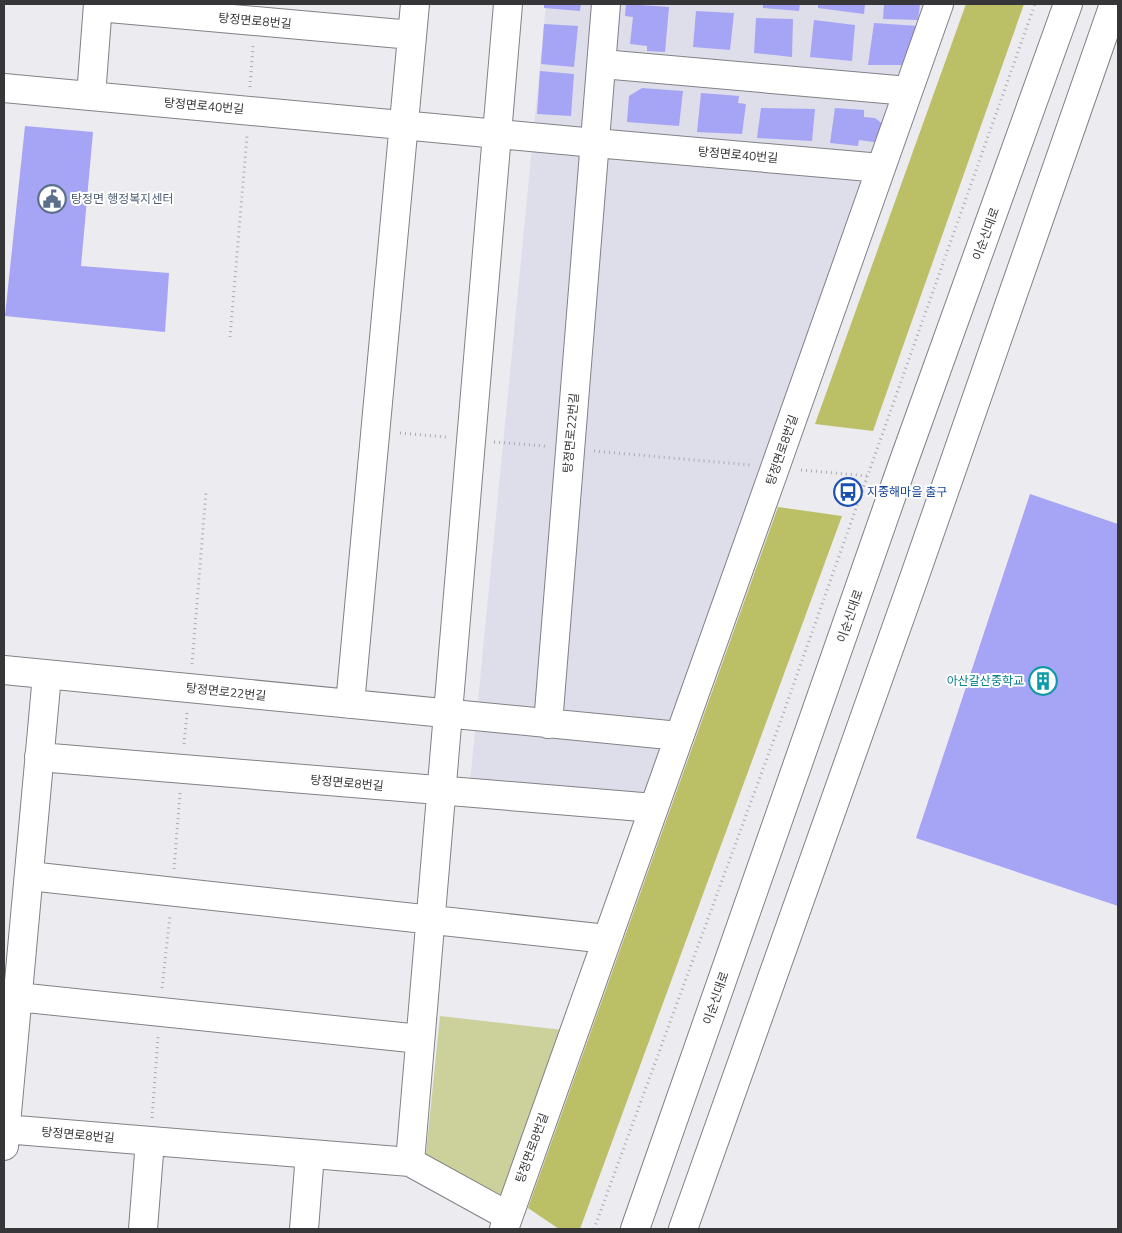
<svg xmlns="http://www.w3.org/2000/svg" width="1122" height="1233" font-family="'Nunito Sans','Noto Sans KR',sans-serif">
  <rect width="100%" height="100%" fill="#ebebf0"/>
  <path fill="#dddeea" d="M546 4H938L650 800 470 783Z"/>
  <path fill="#ccd09b" d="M440 1016 563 1030 501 1196 426 1154Z"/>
  <path fill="#bbc066" d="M966 4H1024L873 431 815 424Z
    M778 507 842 516 580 1229H559L528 1208Z"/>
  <path fill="#a6a4f5" d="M544 4H581L580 11 544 8Z
    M626 4 669 7 665 52 647 51V46L630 44 633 17 625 16Z
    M763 4H800L799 11 763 8Z
    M818 4H865L864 14 818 8Z
    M884 4H920L918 20 883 19Z
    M696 11 734 13 730 50 693 47Z
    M756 18 793 19 792 57 754 53Z
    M814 20 855 25 852 61 810 57Z
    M874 23 918 26 902 65H868Z
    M544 24 578 26 574 67 541 64Z
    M540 71 574 74 571 116 537 114Z
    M642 88 683 91 679 126 627 122 629 96Z
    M701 93 739 96 738 103 746 104 742 134 697 132Z
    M761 108 815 109 812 141 757 138Z
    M835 108 864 110V117L875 118 884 125 883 135 874 142 859 140 858 146 830 143Z
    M25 126 93 132 81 266 169 273 165 332 5 316Z
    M1030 494 1118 524V906L916 838Z"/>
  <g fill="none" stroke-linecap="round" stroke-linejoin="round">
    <defs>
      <path id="minor" d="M98 7 412 35
        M602 64 908 91
        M4 88 595 143 881 168
        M91 96 98 4
        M4 670 679 736
        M350 704 415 4
        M548 724 606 4
        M39 757 654 808
        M29 876 607 939
        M17 997 420 1039
        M4 1129 410 1162 508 1216
        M4 1146 47 675
        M410 1162 508 4
        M143 1229 150 1141
        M304 1229 310 1154
        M504 1229 775 468 939 4"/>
      <path id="major" d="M635 1229 902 466 1068 4
        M683 1229 914 578 1114 4"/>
    </defs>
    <use href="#minor" stroke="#818186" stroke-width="30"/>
    <use href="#major" stroke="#818186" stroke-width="30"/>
    <path stroke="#aaaaae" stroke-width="3" stroke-dasharray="1 4" stroke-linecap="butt" d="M250 87 253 46
      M230 337 247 136
      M400 433 446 437
      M494 442 545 446
      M594 451 750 465
      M801 470 867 476
      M192 664 206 492
      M184 744 187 713
      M174 869 180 793
      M162 988 170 915
      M152 1118 158 1037
      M594 1229 777 731 1035 4"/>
    <use href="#minor" stroke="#fff" stroke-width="28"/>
    <use href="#major" stroke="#fff" stroke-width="28"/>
  </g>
  <defs>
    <symbol id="civic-ring" viewBox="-11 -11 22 22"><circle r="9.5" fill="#fff" stroke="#5c6f8a" stroke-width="1.5"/><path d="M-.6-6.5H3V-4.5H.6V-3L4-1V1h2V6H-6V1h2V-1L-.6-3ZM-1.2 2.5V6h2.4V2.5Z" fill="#5c6f8a"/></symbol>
    <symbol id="bus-ring" viewBox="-11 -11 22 22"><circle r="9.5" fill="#fff" stroke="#1a4fb4" stroke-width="1.5"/><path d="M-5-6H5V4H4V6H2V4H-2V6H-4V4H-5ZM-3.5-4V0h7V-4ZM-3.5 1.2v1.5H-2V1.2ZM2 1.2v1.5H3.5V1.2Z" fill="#1a4fb4"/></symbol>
    <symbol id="building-ring" viewBox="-11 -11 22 22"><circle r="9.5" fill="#fff" stroke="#0f9aa8" stroke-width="1.5"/><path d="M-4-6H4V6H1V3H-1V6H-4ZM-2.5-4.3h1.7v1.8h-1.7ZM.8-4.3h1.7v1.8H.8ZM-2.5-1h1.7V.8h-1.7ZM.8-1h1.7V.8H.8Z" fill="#0f9aa8"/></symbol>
  </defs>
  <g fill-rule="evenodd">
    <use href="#civic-ring" x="36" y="183" width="32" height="32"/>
    <use href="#bus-ring" x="832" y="476" width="32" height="32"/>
    <use href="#building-ring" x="1027" y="665" width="32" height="32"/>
  </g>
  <g text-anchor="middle" stroke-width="4" stroke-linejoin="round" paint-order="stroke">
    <g font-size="12" fill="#363638" stroke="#fff">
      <text transform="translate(255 21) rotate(5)" y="4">탕정면로8번길</text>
      <text transform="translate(204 106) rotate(5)" y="4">탕정면로40번길</text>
      <text transform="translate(738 155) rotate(5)" y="4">탕정면로40번길</text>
      <text transform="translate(986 234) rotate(-70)" y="4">이순신대로</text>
      <text transform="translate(571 433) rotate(-85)" y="4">탕정면로22번길</text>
      <text transform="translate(782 450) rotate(-71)" y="4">탕정면로8번길</text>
      <text transform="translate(850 616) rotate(-71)" y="4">이순신대로</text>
      <text transform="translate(226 692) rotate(6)" y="4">탕정면로22번길</text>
      <text transform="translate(347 783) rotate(5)" y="4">탕정면로8번길</text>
      <text transform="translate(716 998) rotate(-71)" y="4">이순신대로</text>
      <text transform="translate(78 1135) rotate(5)" y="4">탕정면로8번길</text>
      <text transform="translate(532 1148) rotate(-70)" y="4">탕정면로8번길</text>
    </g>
    <g font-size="12" fill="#4e5e75" stroke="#fff" text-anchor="start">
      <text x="71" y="203">탕정면 행정복지센터</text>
    </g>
    <g font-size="12" fill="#164399" stroke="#fff" text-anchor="start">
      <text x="867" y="496">지중해마을 출구</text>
    </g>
    <g font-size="12" fill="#0d838f" stroke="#fff" text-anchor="end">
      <text x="1024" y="685">아산갈산중학교</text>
    </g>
  </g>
  <rect width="1122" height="1233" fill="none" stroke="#363638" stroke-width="10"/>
</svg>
